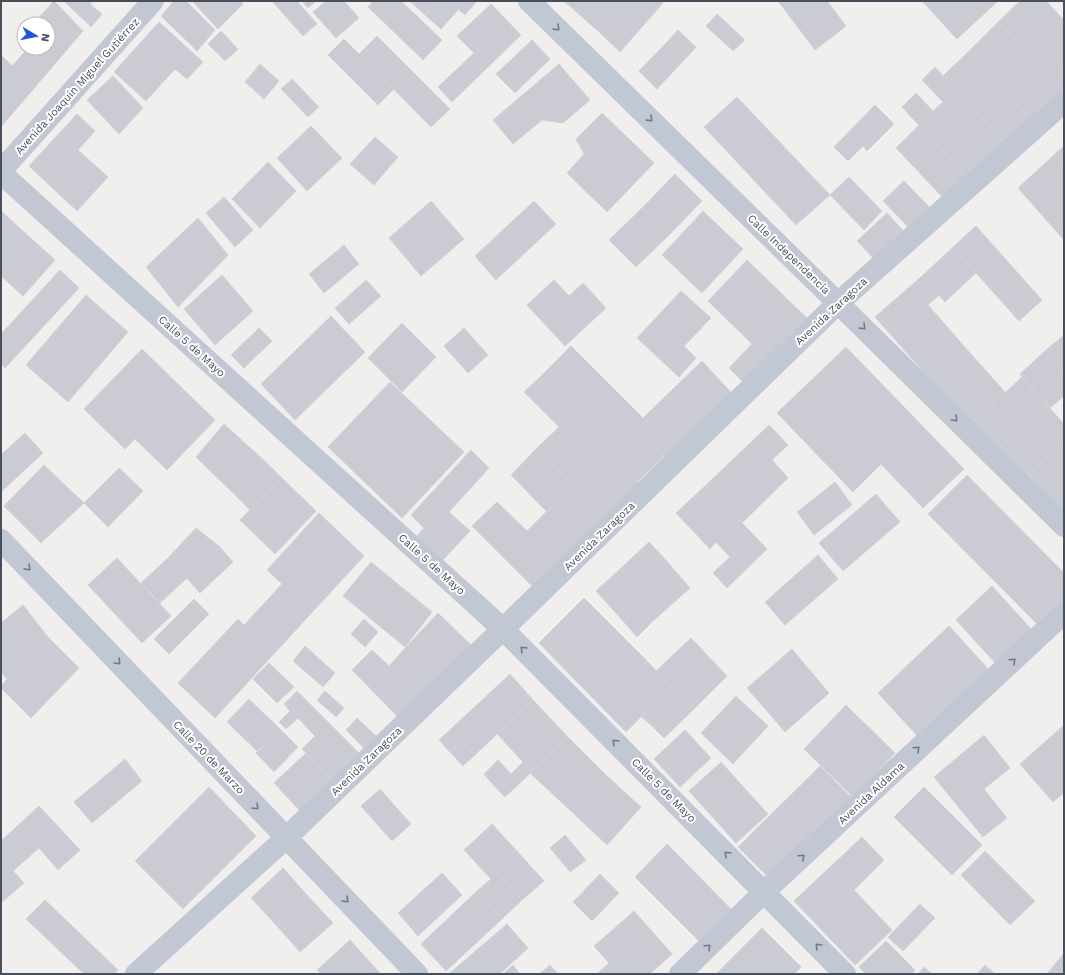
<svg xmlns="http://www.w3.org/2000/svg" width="1065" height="975" font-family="'Work Sans',sans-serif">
  <rect width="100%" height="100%" fill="#f1eeee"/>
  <path fill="#cbccd3" stroke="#d2d3da" d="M54 1 83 31 1 127V55L12 66 28 48H48V24H33Z
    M64 1H93L90 4 102 14 91 27Z
    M174 1H186L215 30 197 51 161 16Z
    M192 1H241L243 4 218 29Z
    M272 1H297L317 24 303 36Z
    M302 1H316L308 8Z
    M326 1H344L359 18 336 38 313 12Z
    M373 1H401L442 40 423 60 368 7Z
    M410 1H437L425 15Z
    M437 1H448L458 10 441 29 425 15Z
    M448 1H477L465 15Z
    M564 1H625L598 31Z
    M625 1H660L663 3 620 52 598 31Z
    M778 1H827L846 26 815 50Z
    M922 1H998L957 39Z
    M1020 1H1046L1064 20 1063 90 998 22Z
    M491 4 521 35 452 102 438 87 474 53 457 36Z
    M717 14 745 40 733 51 706 26Z
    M159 22 203 62 187 79 175 69 146 101 114 72Z
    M998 22 1063 90 1032 120 968 52Z
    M678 30 696 47 686 58 668 41Z
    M221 31 238 49 225 61 208 44Z
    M377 36 450 109 431 127 359 54Z
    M344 39 394 89 378 105 328 55Z
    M532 40 550 59 515 93 496 74Z
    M668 41 686 58 657 89 639 71Z
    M968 52 1032 120 1007 145 943 76Z
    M260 64 279 81 264 99 245 82Z
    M559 64 590 100 563 123 542 120 513 144 493 120Z
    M935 67 956 90 943 102 922 80Z
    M113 76 143 108 119 134 87 100Z
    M292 79 319 107 308 117 281 89Z
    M956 90 978 113 955 134 933 111Z
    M916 93 985 166 970 180 902 107Z
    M737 97 830 195 796 225 704 127Z
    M875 105 894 124 867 151 863 146 848 161 834 147Z
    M602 113 654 163 607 212 567 173 584 154 576 139Z
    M978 113 1007 145 985 166 955 134Z
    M77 114 95 131 78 150 108 177 77 211 29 166Z
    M919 125 970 180 947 202 896 148Z
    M311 126 342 158 307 191 277 158Z
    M375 137 398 157 374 185 350 164Z
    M1064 146V166L1054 155Z
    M1054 155 1064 166V240L1018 188Z
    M268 162 296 191 260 228 232 199Z
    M675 174 702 201 669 235 642 208Z
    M849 177 882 211 864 230 830 195Z
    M904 181 934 212 913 232 883 201Z
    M224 197 253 230 235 247 206 213Z
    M431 201 464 239 421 276 389 238Z
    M534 201 556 224 496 280 475 256Z
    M642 208 669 235 636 267 609 240Z
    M1 211 55 260 23 296 1 276Z
    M703 211 743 249 702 293 662 255Z
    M887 213 906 234 877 262 857 241Z
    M198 218 228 255 178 307 146 267Z
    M976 226 1042 300 1019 321 953 247Z
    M344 245 359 264 324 293 309 274Z
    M953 247 976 273 945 302 922 276Z
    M747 260 812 323 750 389 729 368 752 344 708 301Z
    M60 270 79 288 5 368 1 364V334Z
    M222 275 253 311 215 345 184 309Z
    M922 276 939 295 928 305 971 354 936 386 875 317Z
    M366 280 381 296 349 324 335 308Z
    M554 280 569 296 583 283 606 308 565 346 527 305Z
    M681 291 711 318 684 346 696 358 679 377 637 338Z
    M86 295 128 332 68 402 26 365Z
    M331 316 365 352 295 420 261 384Z
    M402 323 436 357 402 392 368 358Z
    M259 328 272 341 244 368 231 355Z
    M464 328 488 355 468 373 444 346Z
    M1064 335V370L1046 350Z
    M571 346 657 432 649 440 664 456 637 482 537 380Z
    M846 347 964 469 923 508 881 464 853 492 777 413Z
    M142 349 183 389 125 449 84 409Z
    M1046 350 1064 370V396L1050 408 1020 374Z
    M971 354 1005 392 971 424 936 386Z
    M702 361 738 400 670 463 649 440 657 432 643 418Z
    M1022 377 1047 405 996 452 971 424Z
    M537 380 607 451 595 463 524 392Z
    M390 382 464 452 402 518 328 447Z
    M183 389 215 420 167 470 135 439Z
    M1047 405 1064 424V442L1021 481 996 452Z
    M224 424 268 464 236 496 196 457Z
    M769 425 788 445 772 460 788 478 742 523 706 485Z
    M559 427 595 463 573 485 537 448Z
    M25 433 43 453 1 492V455Z
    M1064 442V515L1028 474Z
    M537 448 573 485 547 512 511 475Z
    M471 450 489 468 449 512 470 531 440 563 415 538 424 528 411 515Z
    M607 451 637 482 646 486 539 593 472 526 497 502 527 531Z
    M268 464 282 478 250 510 236 496Z
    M44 465 84 503 41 543 4 506Z
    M119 468 143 491 108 527 84 503Z
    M967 475 1064 573V607L1042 629 928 514Z
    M282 478 316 511 275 554 240 520Z
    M835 482 852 505 814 535 797 512Z
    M706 485 767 549 727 588 713 573 730 557 716 542 710 549 676 513Z
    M876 494 900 522 843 571 819 543Z
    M319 513 364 556 215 718 178 683 238 619 244 625 282 584 267 570Z
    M196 528 220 547 187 578 168 558Z
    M649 542 665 559 635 586 620 569Z
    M220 547 233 562 200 593 187 578Z
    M818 555 838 579 785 625 765 602Z
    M117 558 171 616 142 643 88 585Z
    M168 558 187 578 160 603 141 583Z
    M665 559 690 588 652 622 639 608 624 622 596 591 620 569 635 586Z
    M371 562 432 612 405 647 343 596Z
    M992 586 1034 632 998 666 956 620Z
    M584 598 628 642 613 657 632 676 647 661 671 686 626 732 539 643Z
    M194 599 209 614 169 654 154 639Z
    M23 605 48 637 7 679 1 672V623Z
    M639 608 652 622 637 637 624 622Z
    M438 613 472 646 443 678 408 645Z
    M364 619 378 632 365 647 351 634Z
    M949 626 991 672 920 739 878 693Z
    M48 637 79 668 31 718 1 688V686Z
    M691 638 727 676 694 709 656 671Z
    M628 642 647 661 632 676 613 657Z
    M408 645 443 678 399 718 352 670 372 650 389 666Z
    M305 646 335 673 323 687 293 661Z
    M792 649 829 693 785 732 747 688Z
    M269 663 294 687 277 703 253 679Z
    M510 674 533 700 475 755 462 741 450 752 439 740Z
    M671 686 694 709 664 738 654 728 667 714 655 702Z
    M297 691 360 754 331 780 302 749 315 736 298 718 286 729 279 722 290 711 284 704Z
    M325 691 344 708 336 717 317 700Z
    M736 696 768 726 733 764 701 733Z
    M249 699 280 729 258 752 227 722Z
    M533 700 568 737 520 783 511 774 523 762 497 734Z
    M655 702 667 714 654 728 641 716Z
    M846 705 895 753 853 797 804 749Z
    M357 718 376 736 364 748 346 730Z
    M1064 725V793L1053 802 1020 764Z
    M280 729 298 747 274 772 256 753Z
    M685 730 711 758 680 787 654 759Z
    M984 735 1010 768 984 789 1007 818 983 837 934 777Z
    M568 737 606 775 572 812 530 773Z
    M462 741 475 755 463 766 450 752Z
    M306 753 331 780 301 812 274 783Z
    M125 759 142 781 92 823 74 802Z
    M498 760 511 774 496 788 484 774Z
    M721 762 768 814 736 843 689 791Z
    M820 766 855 801 773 882 738 847Z
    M511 774 520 783 505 797 496 788Z
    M606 775 641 807 607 845 572 812Z
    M209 787 256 836 183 909 135 861Z
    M924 787 982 845 952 875 894 817Z
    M380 789 411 824 392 841 361 806Z
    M39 806 80 850 58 870 39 848 13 871 24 883 1 903V841Z
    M492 824 516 850 495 870 522 900 502 919 477 891 491 879 464 850Z
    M565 835 586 860 570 872 550 848Z
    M862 837 884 860 854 890 892 930 855 965 794 901Z
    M667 844 734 912 702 944 635 877Z
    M516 850 544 881 522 900 495 870Z
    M985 851 1035 901 1010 925 961 875Z
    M283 868 308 896 276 925 251 898Z
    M442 873 462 895 418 936 398 913Z
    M600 874 619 893 592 921 573 902Z
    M477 891 502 919 446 971 421 944Z
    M308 896 333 923 300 952 276 925Z
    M45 900 118 970 114 974H84L26 919Z
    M920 904 935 918 903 951 888 937Z
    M634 911 672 954 650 974H597L609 963 594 946Z
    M507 924 528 948 500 974 450 973Z
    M762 928 801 967 794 974H716Z
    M350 940 369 961 355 974H321L317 970Z
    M886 941 915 970 911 974H866L859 967Z
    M1064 953V974H1047Z
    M369 961 381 974H355Z
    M513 965 520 974H503Z
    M550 965 558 974H539Z
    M985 965 995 974H977Z
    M924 967 932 974H918Z"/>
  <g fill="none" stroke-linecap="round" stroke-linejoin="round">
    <path stroke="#c2c8d3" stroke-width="22" d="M529 1 838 303 1064 526
      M1 173 503 629 845 974
      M1 540 417 974
      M136 974 286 838 503 629 838 303 1064 102
      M680 974 764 892 1064 613"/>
    <path stroke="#c2c8d3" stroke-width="22" d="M1 171 153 1"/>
  </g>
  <defs><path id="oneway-chevron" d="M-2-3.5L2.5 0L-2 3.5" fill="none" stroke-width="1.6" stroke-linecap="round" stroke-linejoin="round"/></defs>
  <g stroke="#727985">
    <use href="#oneway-chevron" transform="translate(557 28) rotate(44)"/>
    <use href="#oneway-chevron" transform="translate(650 119) rotate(44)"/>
    <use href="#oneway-chevron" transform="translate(863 327) rotate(45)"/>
    <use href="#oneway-chevron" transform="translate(955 419) rotate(45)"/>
    <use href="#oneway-chevron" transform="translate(28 568) rotate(46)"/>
    <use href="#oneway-chevron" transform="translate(523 649) rotate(-135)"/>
    <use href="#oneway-chevron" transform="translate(1013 661) rotate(-43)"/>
    <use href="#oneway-chevron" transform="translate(118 662) rotate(46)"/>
    <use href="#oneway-chevron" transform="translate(615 742) rotate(-135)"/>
    <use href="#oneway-chevron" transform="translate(917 749) rotate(-43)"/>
    <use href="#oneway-chevron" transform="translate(256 807) rotate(46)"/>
    <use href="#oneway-chevron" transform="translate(727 854) rotate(-135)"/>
    <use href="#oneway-chevron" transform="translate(802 857) rotate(-43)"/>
    <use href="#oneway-chevron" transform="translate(346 900) rotate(46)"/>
    <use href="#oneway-chevron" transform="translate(818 946) rotate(-134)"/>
    <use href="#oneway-chevron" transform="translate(708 947) rotate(-44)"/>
  </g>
  <g text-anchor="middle" stroke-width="4" stroke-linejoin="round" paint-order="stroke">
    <g font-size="11" fill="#474f5b" stroke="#fff">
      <text transform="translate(77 86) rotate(-48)" y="4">Avenida Joaquín Miguel Gutiérrez</text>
      <text transform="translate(789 254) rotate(44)" y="4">Calle Independencia</text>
      <text transform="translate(831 311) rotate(-43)" y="4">Avenida Zaragoza</text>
      <text transform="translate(192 346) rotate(42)" y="4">Calle 5 de Mayo</text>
      <text transform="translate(599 536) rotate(-44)" y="4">Avenida Zaragoza</text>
      <text transform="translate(432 564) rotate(42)" y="4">Calle 5 de Mayo</text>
      <text transform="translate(209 757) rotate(46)" y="4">Calle 20 de Marzo</text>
      <text transform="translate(366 761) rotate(-44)" y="4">Avenida Zaragoza</text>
      <text transform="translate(664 790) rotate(45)" y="4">Calle 5 de Mayo</text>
      <text transform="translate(871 793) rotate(-43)" y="4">Avenida Aldama</text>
    </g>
  </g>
  <rect width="1065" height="975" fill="none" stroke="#474f5b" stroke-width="4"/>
  <g transform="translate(36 36) rotate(100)"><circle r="19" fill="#ffffff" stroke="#b5b9bd"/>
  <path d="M0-3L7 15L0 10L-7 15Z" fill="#2056d9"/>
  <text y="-6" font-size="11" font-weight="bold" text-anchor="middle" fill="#474f5b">N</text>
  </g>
</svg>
